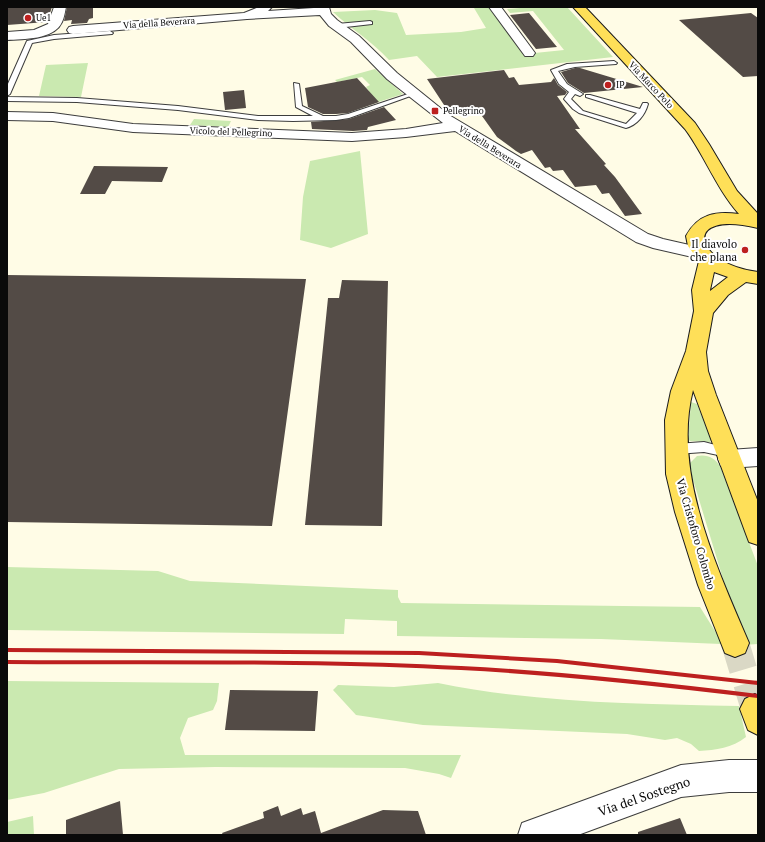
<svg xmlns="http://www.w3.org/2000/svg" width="765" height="842" font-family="'PT Serif',serif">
  <rect width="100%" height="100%" fill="#fffce6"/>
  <path fill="#cae9b0" d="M470 7H492L525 54 564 50 533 11 510 13 507 9 532 7H567L613 57 437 77 417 56 389 60C372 41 351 29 333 12L375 10 397 13 406 35 461 32 486 28 474 8Z
    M88 63 81 97 39 96 46 65Z
    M375 69 403 94 363 107 354 94 369 91 366 87 370 85 362 77 337 82 335 80Z
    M194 119 231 121 228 127 190 125Z
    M360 151 368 234 331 248 300 240 303 197 310 161Z
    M691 402 697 404 711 440 710 442 690 441 688 439Z
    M697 456C707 454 715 458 720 466L758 566V644L743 645 691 473 690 463Z
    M7 567 158 571 190 581 398 590V597L401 603 700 607 720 639 721 644 601 639 397 636V621L345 619 344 634 7 630Z
    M7 681 219 683 217 701 213 710 188 718 180 738 185 755H461L451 778 439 774 405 768 215 767 119 769 44 793 7 800Z
    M438 683C536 703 639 704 739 706L746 737C732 748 716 750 699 751L691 744 677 738 665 740 627 734 423 725 356 715 333 690 338 685 394 687Z
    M33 816 34 835H7V822Z"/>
  <path fill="#534b46" d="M7 7H52L47 22 7 25Z
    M67 7H93V18L89 19 87 23 71 24 72 20 64 21Z
    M529 13 557 47 536 49 510 15Z
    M751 13 758 18V76L743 77 679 20Z
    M575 68H580L643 87 584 93 568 83 561 72Z
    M504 70 509 78 514 77 519 85 551 82 554 78 558 85 567 92 565 95 557 96 580 129H575L606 164 604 165 615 177 642 214 625 216 609 193 602 194 596 185 575 187 563 170 553 171 550 167 545 168 532 150 521 154 516 151 497 137 477 109 453 111 446 108 427 79Z
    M357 78 379 102 348 113 336 114H323L308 107 305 88Z
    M244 90 246 108 225 110 223 92Z
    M384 107 396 120 368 127 367 130 353 131 312 129 311 122 349 119Z
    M94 166 168 167 162 182 112 181 105 194H80Z
    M7 275 306 279 272 526 7 522Z
    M342 280 388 281 382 526 305 525 328 298H339Z
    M230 690 318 691 315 731 225 730Z
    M120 801 123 835H66V820Z
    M278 806 281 816 301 808 303 815 315 811 321 833 383 810 418 811 426 835H223L222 833 264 818 263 812Z
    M680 818 687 835H638V832Z"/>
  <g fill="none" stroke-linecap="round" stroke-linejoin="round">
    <path stroke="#dad8c5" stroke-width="28" stroke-dasharray="28 14" stroke-linecap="butt" d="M735 643 755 709"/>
    <defs>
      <path id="service" d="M370 21 372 22V24L337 28 334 26 337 24Z
        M110 31 113 33 112 34 54 39 32 43 10 94 7 96V86L27 41 54 35Z
        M614 61 617 63 616 64 575 67 558 71 567 84 583 94 580 96 575 94 571 99 583 111 626 124 637 113 586 97V95H590L640 109 643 103H647L648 104C645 115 637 125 626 128L579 113 573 109 564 99 569 92 559 84 551 70 567 64Z
        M294 83 299 84 302 106 323 116H336L348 114 411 93 416 94 349 118 336 120 293 121 258 120 178 110 77 102 7 101V97L77 98 178 106 258 116H313L296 107Z
        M704 442 731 449 733 452 731 455 727 457 704 452 676 454 672 452 670 449 672 446 676 444Z"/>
      <path id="minor" d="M54 7H66C65 12 64 18 62 22 54 40 23 39 7 40V32L34 30 48 24Z
        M259 7H272L268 11 329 7 331 14 337 20 359 36 397 73 449 115 648 234 663 239 707 249 710 253 707 257 701 259 653 248 636 242 455 131 406 137 352 141 133 132 53 121 7 120V112L53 113 133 124 352 133 406 129 443 123 387 79 351 42 329 26 320 15 247 19 73 34 69 33 67 30 69 27 73 26 244 13Z
        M489 7H501L535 53 533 56H525Z
        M758 448V466L729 468 721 466 718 459 721 452 729 450Z
        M729 760H758V792H729L681 797 578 835H518L522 823 681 765Z"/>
      <path id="primary" d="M573 7H585L695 123 709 144 737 191 758 214V228C680 209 693 264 758 272V284L746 282 728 295 713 313 706 352 708 371 716 395 758 502V545L749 542 746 534 693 390C672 472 717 568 749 643L745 653 735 657 725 653 698 585 675 512 666 474 665 420 671 391 686 351 694 311 692 290 699 261 688 246 686 236C698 214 715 211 739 214 716 188 705 156 685 129ZM714 272 728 277 710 291V290Z
        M755 694 758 696V735L748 730 740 709 745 699Z"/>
    </defs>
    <use href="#service" stroke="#3d3d3d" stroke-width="2"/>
    <use href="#minor" stroke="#3d3d3d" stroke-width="2"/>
    <use href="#primary" stroke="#1b1b1b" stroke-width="2"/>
    <use href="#service" fill="#fff" fill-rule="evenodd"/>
    <use href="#minor" fill="#fff" fill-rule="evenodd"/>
    <use href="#primary" fill="#fedf58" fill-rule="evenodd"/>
    <path stroke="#bd201f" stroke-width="4" d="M7 650 419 653 557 661 758 683
      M7 662C158 663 310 660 461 668 560 673 659 684 758 696"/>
  </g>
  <g fill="#bd201f" stroke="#fff" stroke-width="1.5">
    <circle cx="28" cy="18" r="4"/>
    <circle cx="608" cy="85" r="4"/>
    <rect x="431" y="107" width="8" height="8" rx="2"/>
    <circle cx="745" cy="250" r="4"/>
  </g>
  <g text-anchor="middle" stroke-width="4" stroke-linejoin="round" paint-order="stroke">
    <g font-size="9" fill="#0a0a0a" stroke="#fff" text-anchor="start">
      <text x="36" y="21">Ue1</text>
      <text x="616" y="88">IP</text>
      <text x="443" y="114">Pellegrino</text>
    </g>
    <g font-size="9" fill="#0a0a0a" stroke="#fff">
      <text transform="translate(159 23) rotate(-4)" y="3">Via della Beverara</text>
      <text transform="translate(651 85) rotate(47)" y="3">Via Marco Polo</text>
      <text transform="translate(231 132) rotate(2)" y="3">Vicolo del Pellegrino</text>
      <text transform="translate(490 147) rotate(32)" y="3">Via della Beverara</text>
    </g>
    <g font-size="11" fill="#0a0a0a" stroke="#fff" text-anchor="end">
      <text x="737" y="248">Il diavolo<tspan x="737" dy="13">che plana</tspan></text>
    </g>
    <g font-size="11" fill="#0a0a0a" stroke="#fff">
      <text transform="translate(696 534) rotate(74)" y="4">Via Cristoforo Colombo</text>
    </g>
    <g font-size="13" fill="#0a0a0a" stroke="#fff">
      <text transform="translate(644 796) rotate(-19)" y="5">Via del Sostegno</text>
    </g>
  </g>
  <rect width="765" height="842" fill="none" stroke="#0a0a0a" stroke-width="16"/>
</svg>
